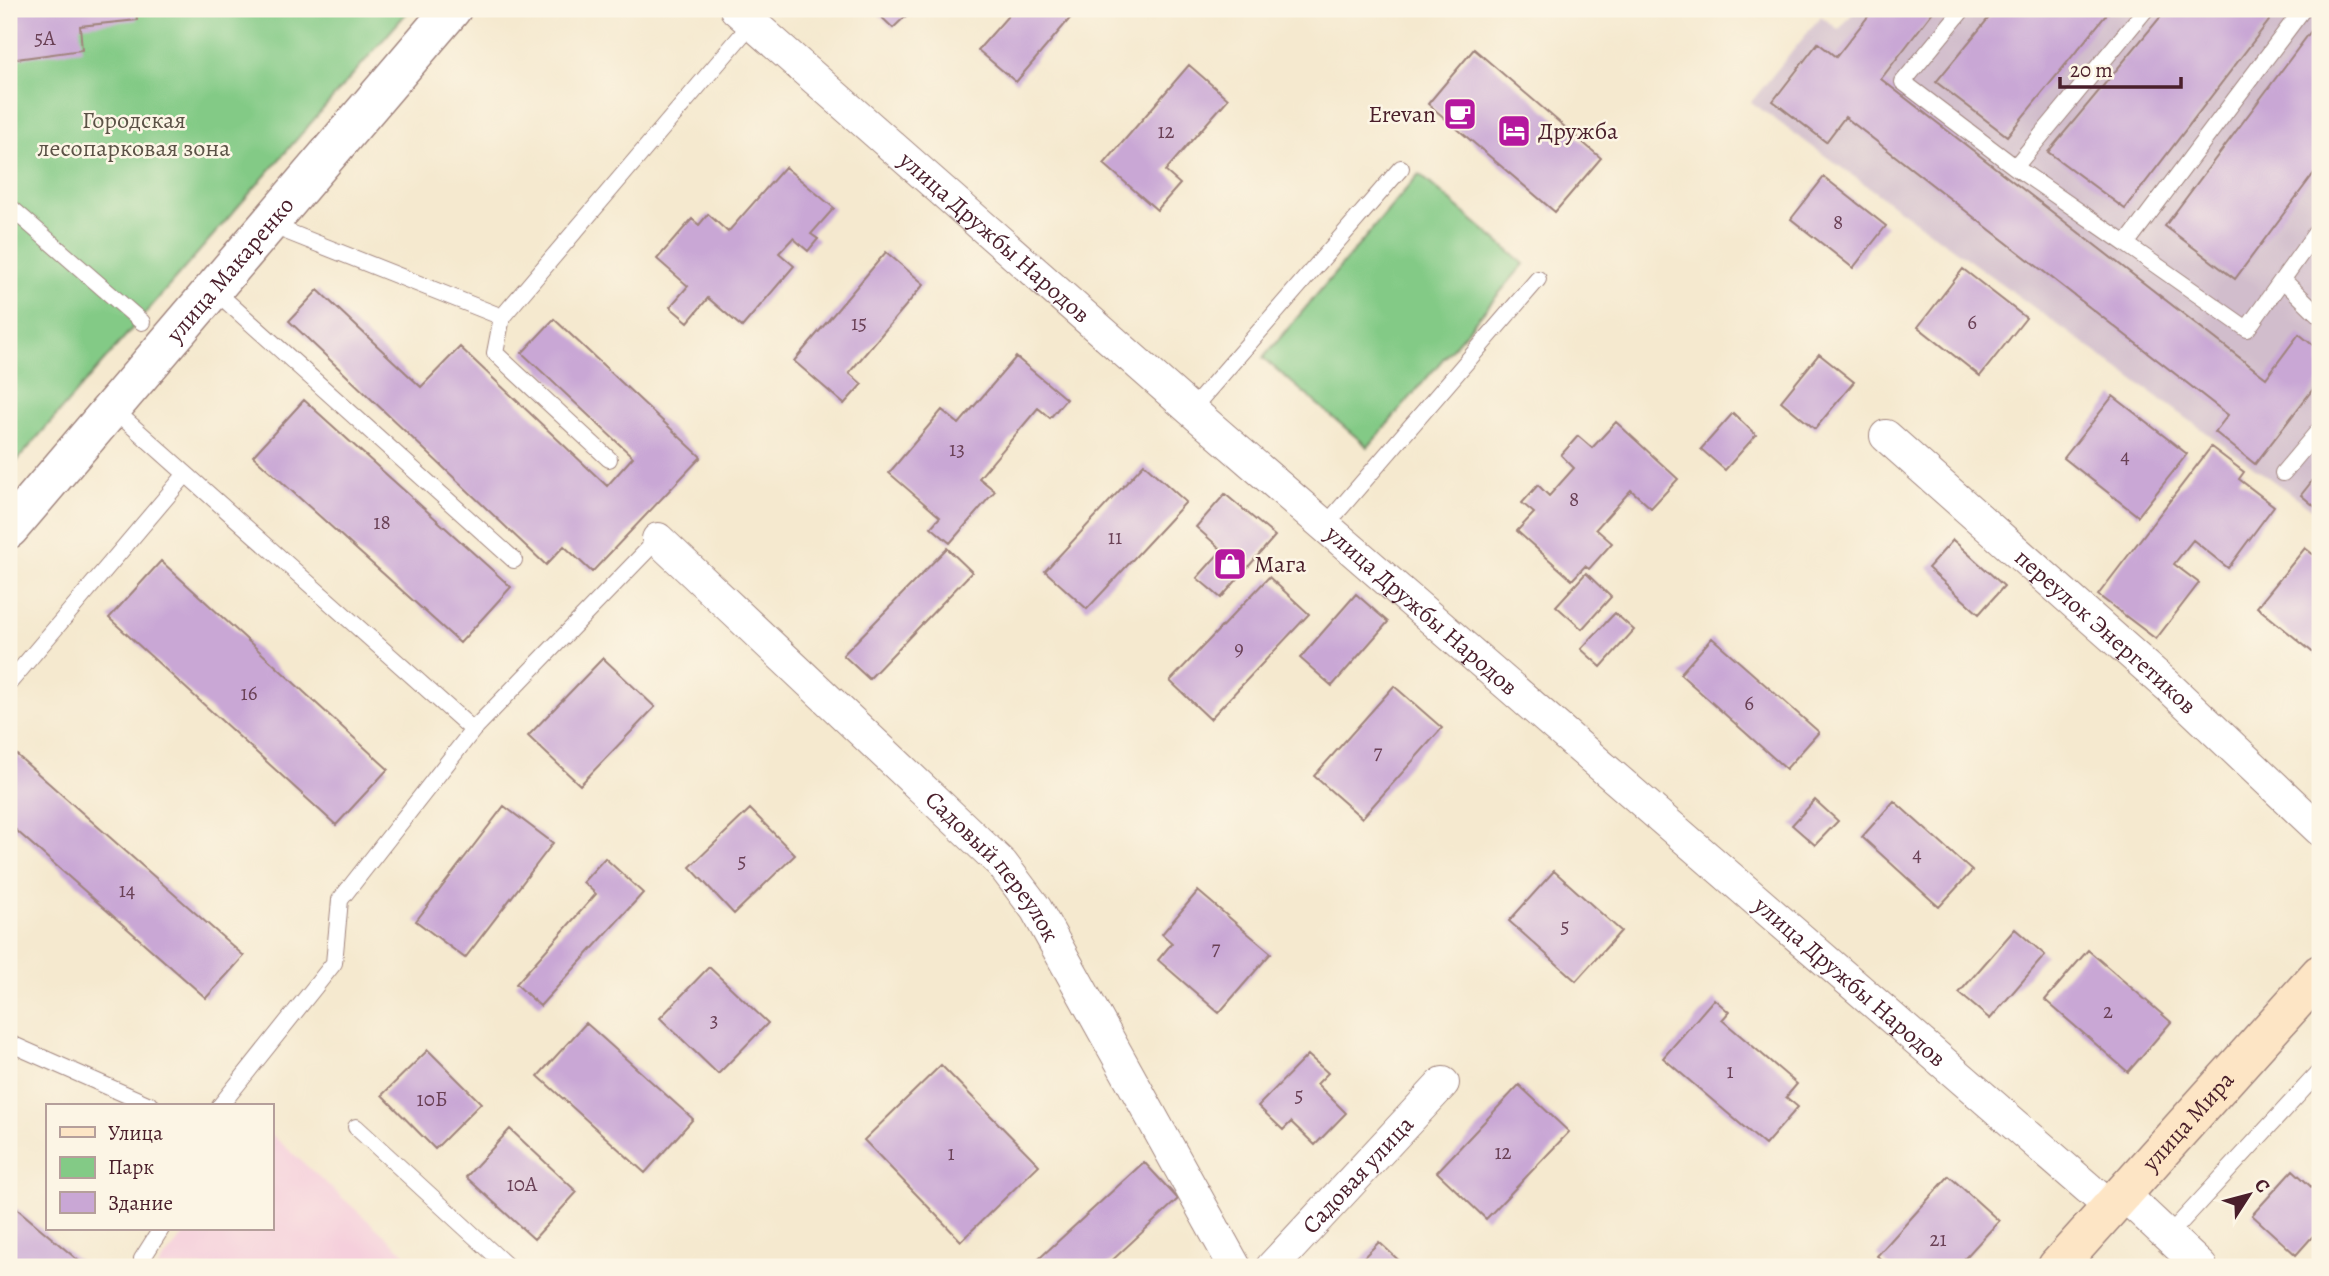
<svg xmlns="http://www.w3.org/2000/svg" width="2329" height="1276" font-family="Alegreya,serif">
  <rect width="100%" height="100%" fill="#fcf5e5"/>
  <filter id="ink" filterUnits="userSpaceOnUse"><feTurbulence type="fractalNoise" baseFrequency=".0143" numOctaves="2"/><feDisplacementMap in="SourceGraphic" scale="14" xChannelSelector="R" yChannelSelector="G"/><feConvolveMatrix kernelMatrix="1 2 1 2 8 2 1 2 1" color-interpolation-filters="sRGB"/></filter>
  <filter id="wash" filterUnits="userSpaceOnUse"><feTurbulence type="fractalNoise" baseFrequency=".00686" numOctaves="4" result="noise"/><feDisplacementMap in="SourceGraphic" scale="28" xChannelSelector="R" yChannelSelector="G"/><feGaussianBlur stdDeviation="1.57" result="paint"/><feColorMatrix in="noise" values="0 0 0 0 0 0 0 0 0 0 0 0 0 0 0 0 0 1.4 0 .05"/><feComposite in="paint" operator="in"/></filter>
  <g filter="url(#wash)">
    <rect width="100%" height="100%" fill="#f5e9cf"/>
    <path fill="#f5cfdc" d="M271 1134 420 1267H157L189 1229H271Z"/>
    <path fill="#d1bdcc" d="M1856 9H2320V515L1751 102 1821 16 1839 30Z"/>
    <path fill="#83ca86" stroke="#667458" stroke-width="2" d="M9 9H410L9 470Z
      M1419 174 1524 264 1368 447 1263 358Z"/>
    <g id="blocks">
      <path fill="#c9a7d5" d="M9 9H136L137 20 80 26 82 50 9 60Z
        M873 9H913L893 28Z
        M1014 9H1078L1016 82 978 50Z
        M1874 9H1935L1881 79 2266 378 2299 334 2320 351V380L2255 464 2215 432 2228 415 1845 117 1826 142 1773 101 1818 43 1836 57Z
        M1996 9H2111L2007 136 1936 82Z
        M2167 9H2278L2125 209 2048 152Z
        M2320 19V165L2235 279 2165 226Z
        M1474 49 1601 158 1555 212 1428 104Z
        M1189 65 1228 99 1165 171 1180 184 1157 210 1104 164Z
        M785 167 834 208 811 234 818 239 808 251 793 238 779 253 794 266 742 327 708 298 688 322 670 307 688 286 657 259 692 219 699 225 708 214 728 232Z
        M1824 177 1886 226 1853 268 1791 219Z
        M886 252 924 284 849 373 862 384 844 404 794 361Z
        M1963 269 2026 318 1980 376 1918 327Z
        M318 290 421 387 460 347 607 486 633 457 522 353 554 319 701 457 592 572 564 546 546 565 289 321Z
        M1819 354 1854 382 1815 429 1781 401Z
        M1016 357 1066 399 1050 418 1038 408 979 478 995 491 950 543 931 527 940 517 889 473 942 410 959 424Z
        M2113 396 2187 454 2138 516 2064 458Z
        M304 400 511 587 460 643 253 456Z
        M1733 413 1756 435 1725 470 1701 449Z
        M1616 422 1678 479 1651 508 1631 490 1596 529 1612 543 1589 569 1585 566 1572 580 1517 531 1534 513 1522 503 1538 485 1549 496 1574 468 1561 455 1578 436 1592 448Z
        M2211 447 2244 472 2239 479 2274 506 2228 568 2193 540 2174 564 2199 583 2156 639 2098 595Z
        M1144 464 1186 502 1087 609 1045 571Z
        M2320 471V511L2301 495Z
        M1225 494 1275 536 1221 598 1197 578 1222 550 1196 527Z
        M1953 540 2004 586 1979 614 1928 568Z
        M947 548 972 572 869 679 843 655Z
        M2305 548 2320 560V650L2316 655 2257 607Z
        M161 561 388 769 336 825 109 618Z
        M1586 573 1611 597 1582 629 1556 606Z
        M1269 577 1309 614 1210 719 1170 681Z
        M1356 594 1388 622 1332 686 1300 658Z
        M1615 613 1634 630 1601 667 1581 649Z
        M1712 638 1819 732 1786 769 1680 674Z
        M603 658 655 707 580 785 528 736Z
        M1394 686 1442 728 1362 818 1314 776Z
        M9 748 244 956 206 998 9 824Z
        M1815 800 1838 821 1815 845 1792 825Z
        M1894 801 1972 871 1939 907 1862 837Z
        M504 806 553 843 465 958 416 921Z
        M750 809 795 855 734 914 690 867Z
        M605 858 643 893 540 1006 516 984 596 894 583 882Z
        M1554 871 1621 931 1576 981 1509 921Z
        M1198 891 1271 953 1219 1013 1158 960 1172 943 1162 934Z
        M2015 929 2045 955 1990 1019 1959 993Z
        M2088 950 2171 1022 2128 1072 2045 1000Z
        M709 967 768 1023 718 1074 660 1018Z
        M1714 999 1729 1012 1722 1020 1797 1084 1786 1097 1798 1107 1765 1145 1663 1058Z
        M586 1023 693 1119 645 1173 538 1076Z
        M428 1050 481 1103 435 1149 382 1095Z
        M1308 1055 1328 1073 1317 1084 1346 1113 1315 1145 1291 1122 1283 1130 1258 1106Z
        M941 1065 1039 1165 961 1241 864 1140Z
        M1519 1085 1569 1132 1486 1219 1437 1172Z
        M510 1129 577 1192 534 1239 466 1177Z
        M1144 1162 1178 1199 1105 1267H1030Z
        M2293 1170 2320 1195V1228L2296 1255 2252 1215Z
        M1949 1176 1999 1221 1957 1267H1890L1877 1256Z
        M9 1202 86 1267H9Z
        M1379 1242 1406 1267H1354Z"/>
    </g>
  </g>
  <g filter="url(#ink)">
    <use href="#blocks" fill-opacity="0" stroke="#a0847d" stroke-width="2"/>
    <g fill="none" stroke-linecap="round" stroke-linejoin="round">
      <defs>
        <path id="service" d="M1963 9 1903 82 2015 167 2146 9
          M2303 9 2126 244 2247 329 2320 227
          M2015 167 2126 244
          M9 206 142 322
          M268 224 502 317 752 23
          M2283 280 2320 316
          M213 289 514 560
          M502 317 495 353 609 459
          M112 408 473 730
          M1191 410 1401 168
          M2283 473 2320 429
          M1325 526 1538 279
          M9 683 186 474
          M9 1043 152 1106
          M220 1106 334 963 340 900 473 730 658 539
          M356 1127 508 1267
          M2168 1236 2320 1071
          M142 1259 161 1229"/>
        <g id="minor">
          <path id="s1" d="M736 9 1191 410 2110 1207"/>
          <path id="s2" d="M1886 436 2168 686 2320 830"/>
          <path id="s3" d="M658 539 1002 864 1036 909 1235 1267"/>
          <path d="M2122 1193 2201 1267"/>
          <path id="s4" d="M1272 1267 1443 1083"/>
        </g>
        <g id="tertiary">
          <path id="s5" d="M9 529 452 9"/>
        </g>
        <g id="secondary">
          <path id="s6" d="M2057 1267 2320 974"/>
        </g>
      </defs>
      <use href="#service" stroke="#a0847d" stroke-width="18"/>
      <use href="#minor" stroke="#a0847d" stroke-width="34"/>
      <use href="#tertiary" stroke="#a0847d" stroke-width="41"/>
      <use href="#secondary" stroke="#a0847d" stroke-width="41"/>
      <use href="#service" stroke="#fff" stroke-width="16"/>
      <use href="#minor" stroke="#fff" stroke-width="32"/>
      <use href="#tertiary" stroke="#fff" stroke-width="38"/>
      <use href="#secondary" stroke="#fde5c5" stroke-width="38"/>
    </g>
  </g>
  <defs>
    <symbol id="cafe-square" viewBox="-11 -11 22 22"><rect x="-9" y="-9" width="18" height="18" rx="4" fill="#b5179e" stroke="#fcf5e5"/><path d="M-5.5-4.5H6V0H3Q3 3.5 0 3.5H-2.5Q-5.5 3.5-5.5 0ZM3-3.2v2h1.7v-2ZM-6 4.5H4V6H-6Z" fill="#fff"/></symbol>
    <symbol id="hotel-square" viewBox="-11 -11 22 22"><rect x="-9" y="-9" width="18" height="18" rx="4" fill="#b5179e" stroke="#fcf5e5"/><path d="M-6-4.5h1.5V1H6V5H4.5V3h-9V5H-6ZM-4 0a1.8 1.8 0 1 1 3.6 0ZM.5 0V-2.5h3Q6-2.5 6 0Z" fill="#fff"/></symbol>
    <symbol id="shop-square" viewBox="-11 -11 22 22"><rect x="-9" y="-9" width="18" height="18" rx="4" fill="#b5179e" stroke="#fcf5e5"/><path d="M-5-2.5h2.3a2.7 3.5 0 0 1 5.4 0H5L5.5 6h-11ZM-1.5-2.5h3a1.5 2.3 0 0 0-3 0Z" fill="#fff"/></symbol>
  </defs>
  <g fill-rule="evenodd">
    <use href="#cafe-square" x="1441" y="95" width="38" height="38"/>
    <use href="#hotel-square" x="1495" y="112" width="38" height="38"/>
    <use href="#shop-square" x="1211" y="545" width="38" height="38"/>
  </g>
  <g text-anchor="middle" stroke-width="5" stroke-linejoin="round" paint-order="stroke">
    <g font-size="21" fill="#6a4156">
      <text x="45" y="45">5А</text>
      <text x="1166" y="138">12</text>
      <text x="1838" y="229">8</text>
      <text x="1972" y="329">6</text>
      <text x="859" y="330">15</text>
      <text x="957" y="456">13</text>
      <text x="2125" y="463">4</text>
      <text x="1574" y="506">8</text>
      <text x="382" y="529">18</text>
      <text x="1115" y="544">11</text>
      <text x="1239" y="655">9</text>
      <text x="249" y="700">16</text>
      <text x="1749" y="710">6</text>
      <text x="1378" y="759">7</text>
      <text x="1917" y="861">4</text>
      <text x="742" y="868">5</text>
      <text x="127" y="897">14</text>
      <text x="1565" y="933">5</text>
      <text x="1216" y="955">7</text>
      <text x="2108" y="1018">2</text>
      <text x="714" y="1027">3</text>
      <text x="1730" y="1078">1</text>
      <text x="1299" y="1102">5</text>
      <text x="432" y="1106">10Б</text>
      <text x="1503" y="1159">12</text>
      <text x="951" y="1160">1</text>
      <text x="522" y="1191">10А</text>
      <text x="1938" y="1246">21</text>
    </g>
    <g font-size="24" fill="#4a1f2b" stroke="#fcf5e5" text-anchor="start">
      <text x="1436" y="122" text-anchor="end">Erevan</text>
      <text x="1538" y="139">Дружба</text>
      <text x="1254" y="572">Мага</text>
    </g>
    <g font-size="24" fill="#5b5246" stroke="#fcf5e5">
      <text x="134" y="128">Городская<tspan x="134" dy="28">лесопарковая зона</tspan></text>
    </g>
    <g font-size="24" fill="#4a1f2b" stroke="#fcf5e5">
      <text dy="8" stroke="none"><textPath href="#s1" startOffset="345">улица Дружбы Народов</textPath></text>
      <text dy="8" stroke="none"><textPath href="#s5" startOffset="341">улица Макаренко</textPath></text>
      <text dy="8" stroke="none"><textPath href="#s1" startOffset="912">улица Дружбы Народов</textPath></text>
      <text dy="8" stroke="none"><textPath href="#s2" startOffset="294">переулок Энергетиков</textPath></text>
      <text dy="8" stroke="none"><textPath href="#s3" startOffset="469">Садовый переулок</textPath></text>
      <text dy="8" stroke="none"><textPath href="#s1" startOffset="1479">улица Дружбы Народов</textPath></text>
      <text dy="8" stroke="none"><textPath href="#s6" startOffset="196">улица Мира</textPath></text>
      <text dy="8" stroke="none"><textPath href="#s4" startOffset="126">Садовая улица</textPath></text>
    </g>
  </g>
  <rect width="2329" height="1276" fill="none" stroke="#fcf5e5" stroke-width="35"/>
  <rect x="46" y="1104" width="228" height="126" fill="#fcf5e5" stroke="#b59f9b" stroke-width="2"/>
  <rect x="60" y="1127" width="35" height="10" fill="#fde5c5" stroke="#b59f9b" stroke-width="2"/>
  <text x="108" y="1140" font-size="21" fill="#4a1f2b">Улица</text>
  <rect x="60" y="1157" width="35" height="21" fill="#83ca86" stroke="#b59f9b" stroke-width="2"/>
  <text x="108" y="1174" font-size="21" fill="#4a1f2b">Парк</text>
  <rect x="60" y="1192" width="35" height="21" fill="#c9a7d5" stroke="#b59f9b" stroke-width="2"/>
  <text x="108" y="1210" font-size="21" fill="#4a1f2b">Здание</text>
  <g transform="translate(2249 1195) rotate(54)" stroke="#fcf5e5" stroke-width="5" paint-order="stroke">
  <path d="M0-5L12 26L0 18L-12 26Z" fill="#4a1f2b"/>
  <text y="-10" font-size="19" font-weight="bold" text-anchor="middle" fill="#4a1f2b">С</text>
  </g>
  <path d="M2060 77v10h121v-10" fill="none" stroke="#4a1f2b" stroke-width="3.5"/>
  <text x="2070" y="77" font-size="21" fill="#4a1f2b" stroke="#fcf5e5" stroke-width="5" paint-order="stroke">20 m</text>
</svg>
